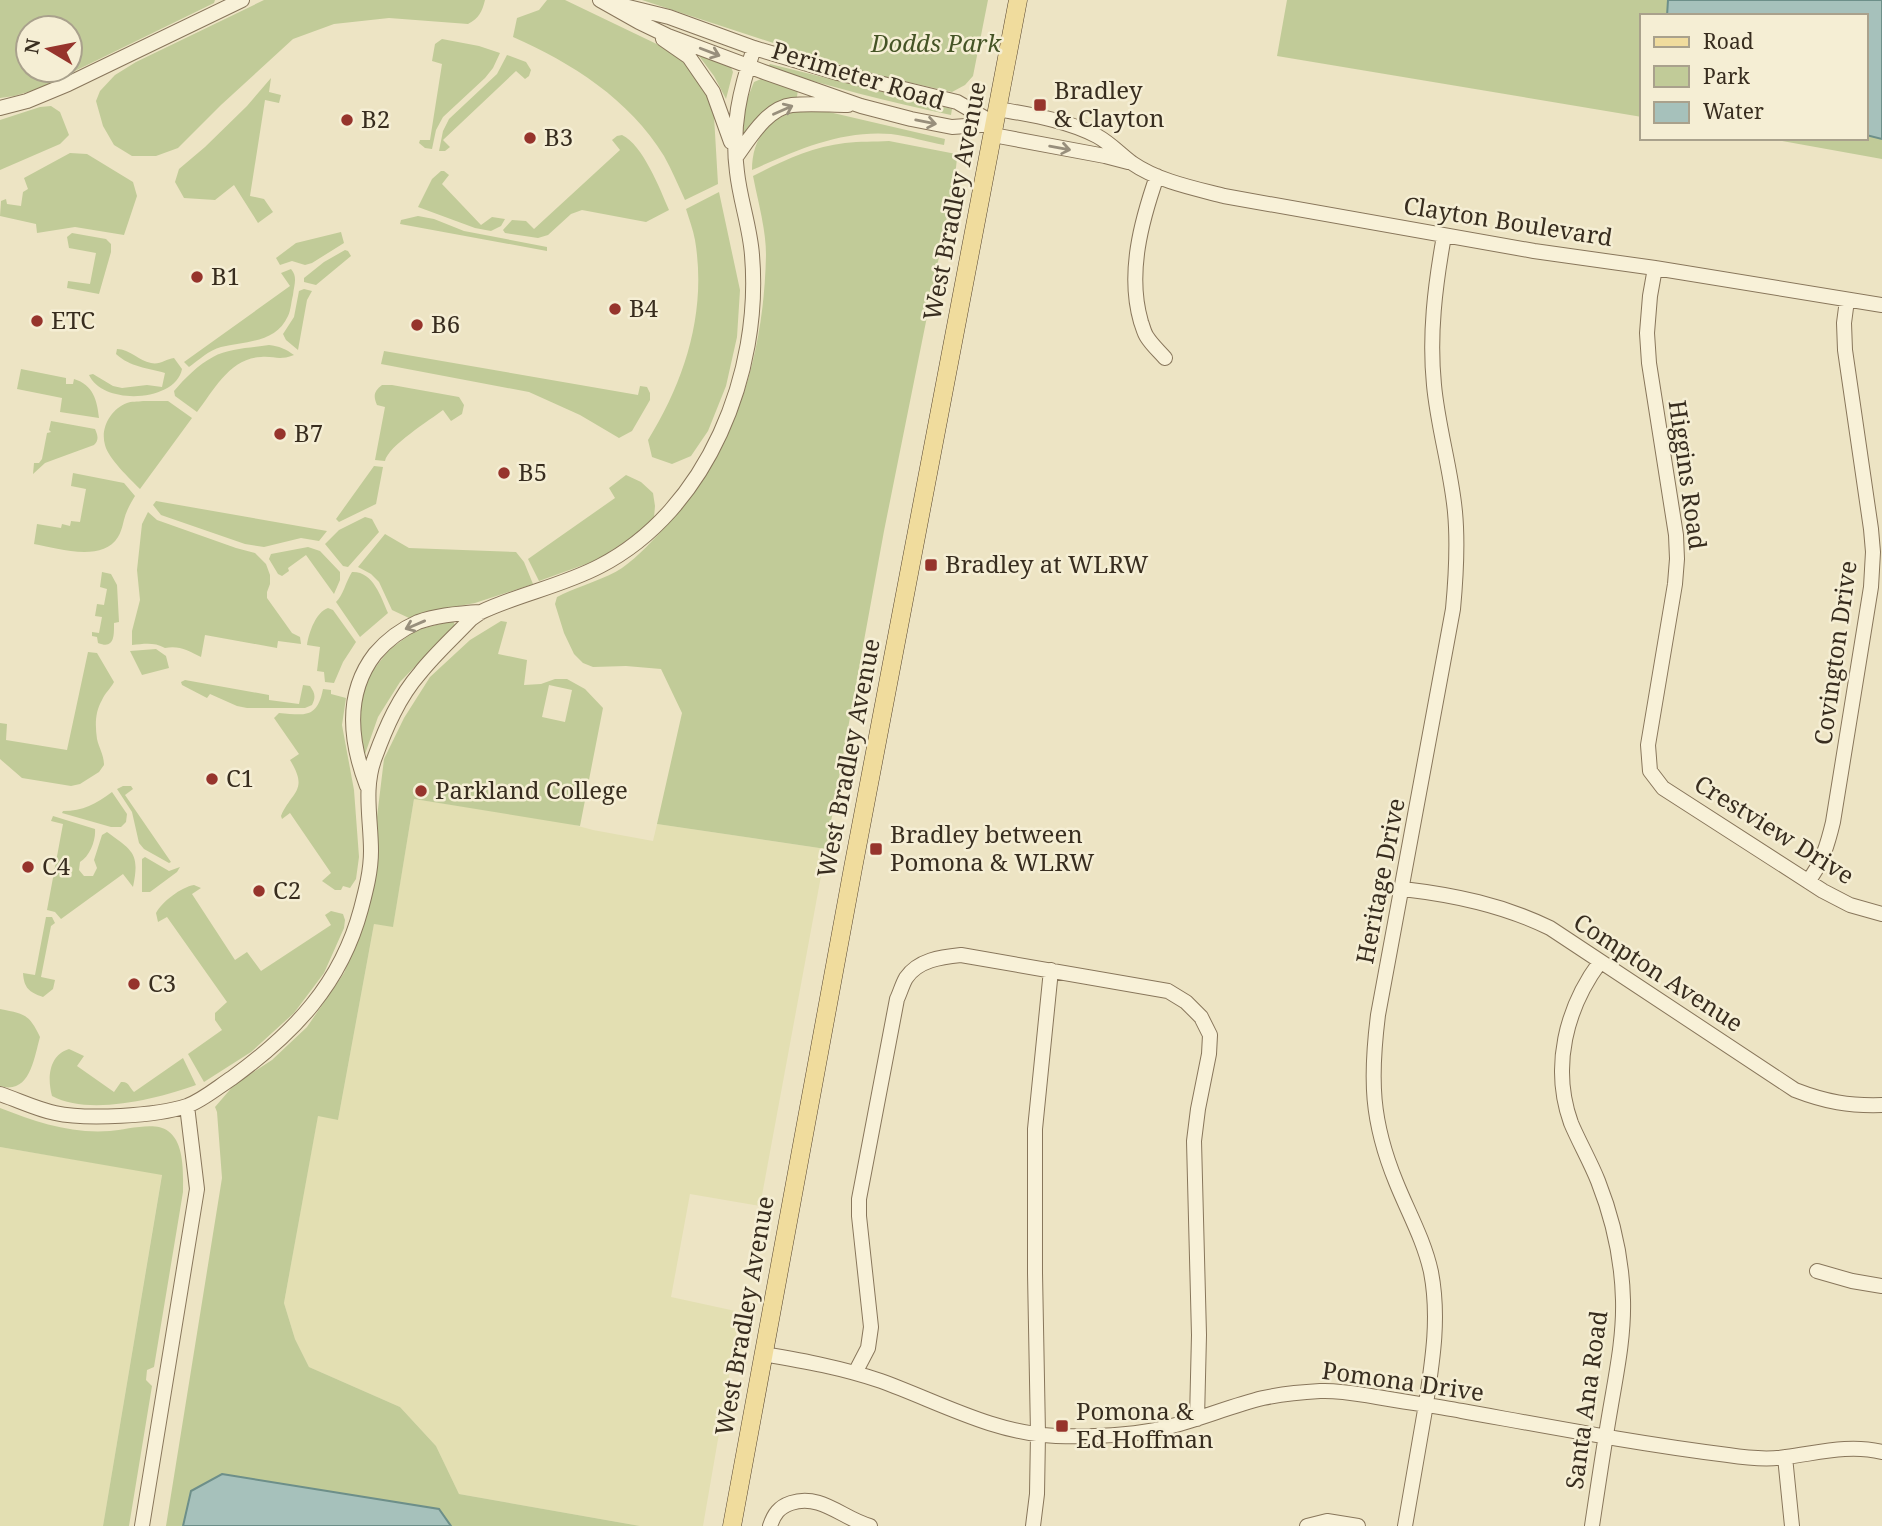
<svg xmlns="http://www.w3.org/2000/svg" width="1882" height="1526" font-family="'Noto Serif',serif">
  <rect width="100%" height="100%" fill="#ede4c4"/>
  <path fill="#e3dfb2" d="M414 799 563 822 593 830 653 841 657 824 826 849 760 1206 690 1194 671 1297 740 1312 703 1526H640L459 1494 436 1446 400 1407 309 1367 295 1339 284 1303 318 1115 338 1120 374 924 393 926Z
    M0 1147 162 1174 103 1526H0Z"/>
  <path fill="#c1cb98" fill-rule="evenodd" d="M0 0H215L214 3 38 89 14 96 0 98ZM28 28H70V70H28Z
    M264 0H485C482 12 479 18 468 24L389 18 334 24 293 39 221 105 178 148 156 156H132L114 145 103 126 96 101 100 91 115 75 136 62Z
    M547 0H565L665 48 688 64 705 89 714 116 718 184 685 200C678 185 672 170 664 156 629 99 572 63 513 37L517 18 539 10Z
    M642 0H988L973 76 965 85 952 92 859 71Z
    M1287 0H1882V159L1766 138H1866V16H1642V117L1277 56Z
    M442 39 479 46 500 53 493 68 485 78 443 117 436 130 432 149 425 148 419 143 420 140H430L442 64 432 61 435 44Z
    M696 52 730 65 733 72 726 99 714 76Z
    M507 55 526 62 531 70 529 76 525 79 516 71 443 140 450 147 445 151H439L443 131 449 119 497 74Z
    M770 64 952 109 951 115C889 102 828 86 767 68Z
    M271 78 269 92 281 95 279 103 265 100 250 196 264 199 273 212 258 223 234 185 215 200 184 198 175 182 179 169 205 147 247 106Z
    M761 79 798 89 797 97 772 107 742 136 746 102 754 82Z
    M51 106 60 112 69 135 60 144 0 170V120L40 107Z
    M816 109 945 139 944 145C927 142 909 136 891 134 841 130 797 150 752 170 752 130 778 110 816 109Z
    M622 135C643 145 660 189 669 210L646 222 582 210 571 214 548 235 538 238 505 233 503 230 512 220 526 221 534 229 620 150 612 140 617 136Z
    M889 141 956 154 957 158 955 177 884 531 826 849 657 824 682 713 661 669 626 666 593 667 583 663 574 654 564 633 555 604 557 597 563 594C580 586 607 578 622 568 639 556 654 539 668 524 736 450 764 355 766 255 766 229 758 202 753 176 782 161 812 147 845 143 860 141 875 142 889 141Z
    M70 153 87 154 133 182 137 196 124 235 75 227 37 233 36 224 0 216 1 201 6 199 7 204 21 206 23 192 28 189 24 178Z
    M441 171H444L449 175 442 184 481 225 492 217 505 219 501 226 491 231 475 228 418 207 432 179Z
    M719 192 740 290 737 337 726 386 708 431 691 456 672 464 652 457 648 440C685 380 707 312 695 240 693 229 689 219 686 209Z
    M418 216 434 219 464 231 547 247V251L400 224 401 220Z
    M341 232 344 243 312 263 305 265 292 261 280 265 276 258 296 243Z
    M72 233 106 239 111 244V252L99 294 67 288 68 281 90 284 96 253 69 248 67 237Z
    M345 250 348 251 351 256 316 285 304 282V278L324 262Z
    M291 269C298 277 294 285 293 295 291 302 291 310 288 316 276 343 246 341 221 347 209 350 199 360 189 367L184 362 290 286 281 273Z
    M304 289 312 291 307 300 298 350 286 340 283 334 294 317 299 291Z
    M269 345C279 346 286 349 294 355 278 361 276 356 261 357 230 358 214 390 197 412L175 396 174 391C185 378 198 365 213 357 229 348 252 348 269 345Z
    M117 349C130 349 139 361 151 363 160 365 166 359 174 358L182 369C176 402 103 406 89 375L93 374 113 386 122 388 147 385 162 387 165 373C148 368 130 367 116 354Z
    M384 351 638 395 640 386 647 387 650 393V400L632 431 619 438 580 415 529 392 381 364Z
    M21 369 66 378V384H73L74 379C93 385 97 399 99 418L60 412 62 398 17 389Z
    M382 385H392L459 397 464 405 462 414 451 421 443 410C430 420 388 446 385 461L375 460 385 407 377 405C373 396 374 391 382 385Z
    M143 401H168L192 418 140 489C130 479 108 458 105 445 100 428 111 409 127 403 131 401 138 402 143 401Z
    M51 421 95 429C98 436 99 440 94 445L53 460 45 463 33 474 34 463H39L42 459 47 433 51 432 49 430Z
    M374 466 383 467 376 504 339 522 336 519Z
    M73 473 124 483 135 496C132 501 129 506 127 511 123 520 123 529 118 537 102 563 57 548 34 544L37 524 61 528 62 524 70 526 71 521 80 522 86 489 71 486Z
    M626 475 641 482 653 493 655 506 654 518 638 533 597 560 539 581 528 559 615 498 609 488Z
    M156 501 327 531 319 541 301 538 264 547 245 544 161 515 153 505Z
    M148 512 157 520 236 548 255 553 266 564 270 575V584L267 592V598L292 633 300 637 301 644 278 641 277 648 205 635 201 657C189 651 179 645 165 648 154 642 144 644 132 645V631L140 600 137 570 142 524Z
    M365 517 372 519 379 532 348 567 343 566 325 544 339 530Z
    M385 534 409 548 516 552 524 562 533 584 475 603 432 611 409 618 392 610 379 582 371 574 358 567Z
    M308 547 320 551 340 572V580L334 594 306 555 288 568 289 571 282 576 278 574 269 559 271 554Z
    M102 572 111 574 117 585 119 622 114 623C114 635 115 650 98 643L97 637 92 636V632L99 633 102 617 95 616 97 604 104 605 107 589 100 587Z
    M352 572C373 571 381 597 388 613L360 637 336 602C343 596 346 581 352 572Z
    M328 608 333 610 356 642 343 662 334 683 325 682 324 672 317 671 320 647 307 645C309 632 316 612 328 608Z
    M453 621 455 625 400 682 378 717 365 754 359 751 357 710 367 678 389 650 416 630Z
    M501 621 507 622 498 654 527 660 524 685 541 684 555 679H567L585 689 603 708 580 826 414 799 393 927 374 924 338 1120 318 1116 284 1303 295 1339 309 1367 400 1407 436 1446 459 1494 640 1526H166L222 1178 217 1112 215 1107 234 1085 272 1060 307 1027 344 973 366 919 378 859 377 817 384 759 404 718 430 677 470 640ZM549 685 572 690 565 722 542 717Z
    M156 649 166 656 169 668 142 675 130 651Z
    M88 652 97 653 114 682C111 688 105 693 102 700 95 712 95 725 97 739 99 748 104 755 104 765L99 772 80 784 71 786 22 778 0 759V723L7 724 6 740 67 750Z
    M185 680 269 695V700L299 704 303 685 310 686C315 693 316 697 312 705L305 708H247L237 706 210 694 207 698 182 685 181 682Z
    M323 689 331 690V694L346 698 342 725 354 790 359 857 356 879 350 888 343 886 341 890H335L322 881 331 873 290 813 282 819 281 816C292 791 309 791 290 760L299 754 274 718 279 713C305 715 317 719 323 689Z
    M123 786H131L133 789 125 795 171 862 169 863 144 849 139 843 132 812 117 789Z
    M112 792 127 814 126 822 121 827H111L62 813 63 811C83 811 96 804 112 792Z
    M53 816 95 829C96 840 90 856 80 862L79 870 84 876H93L97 868 94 860 102 835 107 832C133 851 140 853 133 887L123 874 61 919 55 912 47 910 63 824 51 821Z
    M145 857 169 871 180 867 177 872 150 892H142V859Z
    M194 885 201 888 192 894 235 960 247 952 261 971 331 925 325 915 331 911 343 914 345 920 344 928 324 973 294 1013 251 1052 204 1082 188 1054 222 1030 215 1020V1013L227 1002 167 917 158 922 156 913C162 902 181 887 194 885Z
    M46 917H52L55 923 51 926 41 977 55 980 53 989 43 997C29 992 24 988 23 973L35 975Z
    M0 1009C25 1014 29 1014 40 1037 34 1058 30 1095 0 1086Z
    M69 1049 84 1056 77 1066 114 1092 121 1082C129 1081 129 1087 134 1092L183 1058 196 1085C158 1099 89 1116 52 1096 47 1078 49 1055 69 1049Z
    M0 1108C36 1122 71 1134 110 1131 126 1130 155 1121 168 1131 185 1143 183 1174 183 1192L154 1367 147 1370 146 1380 152 1386 129 1526H103L162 1175 0 1147Z"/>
  <path fill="#a6c1bb" stroke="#6d8f89" stroke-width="2" d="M1668 0H1882V139L1866 135V16H1667Z
    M222 1474 439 1509 451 1526H183L191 1491Z"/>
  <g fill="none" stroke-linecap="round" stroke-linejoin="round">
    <defs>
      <path id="minor" d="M600 0 639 22 668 36 764 72 861 106 911 119 952 127 995 124
        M620 5 669 17 754 48 838 73 957 102 995 124
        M663 39 689 57 713 92 731 142
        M0 108 27 101 68 84 242 0
        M998 109C1031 115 1067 120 1097 136 1110 143 1120 154 1132 163 1158 181 1193 188 1224 196L1534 251 1655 268 1882 305
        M993 135 1105 156 1128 162
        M736 157C750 138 767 108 792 105 810 103 830 105 848 105
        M1157 176C1141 222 1127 274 1141 322 1143 327 1144 333 1147 337 1152 345 1159 351 1165 358
        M1655 268 1650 296 1647 333 1649 363 1676 535 1677 559 1675 584 1648 745 1650 771 1663 788 1823 891 1850 905 1882 914
        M367 786C350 742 344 694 375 654 386 641 402 629 418 622 438 615 460 613 481 612
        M1808 881C1822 864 1828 843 1833 822L1871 587 1873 552 1871 529 1845 350 1844 323 1847 300
        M1403 889C1454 895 1503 905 1550 928L1795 1090C1826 1102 1849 1106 1882 1105
        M0 1094C18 1100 36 1109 55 1113 86 1120 156 1116 187 1106 203 1100 218 1087 232 1078 294 1033 341 984 361 909 366 890 371 871 371 851 371 819 363 788 375 757 386 727 399 697 420 673 435 654 454 637 471 619L481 612C519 594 562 586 600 566 708 510 762 372 752 255 750 227 740 200 737 172 731 127 740 90 754 48
        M1817 1271 1852 1281 1882 1286
        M764 1354C804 1361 843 1368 881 1381 939 1402 993 1433 1056 1436 1092 1437 1129 1436 1164 1428 1198 1420 1230 1406 1263 1398 1282 1394 1301 1392 1320 1391 1339 1390 1358 1394 1377 1397 1406 1402 1434 1406 1462 1411 1551 1427 1639 1444 1728 1455 1747 1458 1767 1460 1786 1457 1818 1453 1849 1444 1882 1452
        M855 1373 868 1348 871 1327 859 1216V1199L897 999C900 993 902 985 906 978 918 960 941 957 961 955L1168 991 1186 1002 1201 1017 1210 1035 1209 1054 1198 1109 1194 1141 1199 1335 1197 1419
        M1785 1457 1792 1526
        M142 1526 197 1189 187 1106
        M770 1526C774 1514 779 1507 791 1503 821 1493 843 1519 870 1526
        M1033 1526 1037 1494 1038 1434 1035 1273V1129L1051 970
        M1307 1526 1327 1521 1358 1526
        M1405 1526C1412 1487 1418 1449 1425 1410 1432 1364 1440 1319 1431 1272 1424 1240 1408 1212 1396 1182 1371 1121 1370 1079 1378 1015L1453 609C1456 577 1458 544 1455 512 1451 469 1438 428 1434 385 1429 335 1435 286 1444 236
        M1592 1526C1598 1486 1604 1445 1611 1405 1617 1370 1624 1335 1623 1300 1622 1258 1613 1219 1598 1181 1590 1161 1579 1142 1571 1123 1551 1067 1566 1008 1600 962"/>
      <path id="major" d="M732 1526 853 868 1018 0"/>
    </defs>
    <use href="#minor" stroke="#88765b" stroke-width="16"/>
    <use href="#major" stroke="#56442f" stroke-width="19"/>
    <use href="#minor" stroke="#f8f1d8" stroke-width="14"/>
    <use href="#major" stroke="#f0dc9d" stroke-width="18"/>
  </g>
  <defs><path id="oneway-shaft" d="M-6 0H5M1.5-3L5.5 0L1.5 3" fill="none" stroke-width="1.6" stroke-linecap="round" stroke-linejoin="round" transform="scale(1.75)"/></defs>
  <g stroke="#988f7c">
    <use href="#oneway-shaft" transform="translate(710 52) rotate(21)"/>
    <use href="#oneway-shaft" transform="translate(783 110) rotate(-24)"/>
    <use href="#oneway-shaft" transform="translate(926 122) rotate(11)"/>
    <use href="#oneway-shaft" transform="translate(1060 148) rotate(10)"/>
    <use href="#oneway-shaft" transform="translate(415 625) rotate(157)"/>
  </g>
  <g fill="#96342c" stroke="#f5eed4" stroke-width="2.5">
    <rect x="1033" y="98" width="14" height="14" rx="3.5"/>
    <circle cx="347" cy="120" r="7"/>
    <circle cx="530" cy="138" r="7"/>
    <circle cx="197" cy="277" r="7"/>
    <circle cx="615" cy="309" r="7"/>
    <circle cx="37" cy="321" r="7"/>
    <circle cx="417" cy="325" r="7"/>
    <circle cx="280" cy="434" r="7"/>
    <circle cx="504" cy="473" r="7"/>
    <rect x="924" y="558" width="14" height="14" rx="3.5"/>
    <circle cx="212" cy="779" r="7"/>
    <circle cx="421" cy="791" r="7"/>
    <rect x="869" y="842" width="14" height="14" rx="3.5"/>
    <circle cx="28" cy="867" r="7"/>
    <circle cx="259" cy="891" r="7"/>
    <circle cx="134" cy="984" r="7"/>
    <rect x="1055" y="1419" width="14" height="14" rx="3.5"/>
  </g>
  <g text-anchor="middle" stroke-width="5" stroke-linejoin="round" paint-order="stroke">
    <g font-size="24" font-style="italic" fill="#455426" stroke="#f5eed4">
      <text x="936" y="52">Dodds Park</text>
    </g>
    <g font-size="24" fill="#382d1f" stroke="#f5eed4">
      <text transform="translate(858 76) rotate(17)" y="8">Perimeter Road</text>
      <text transform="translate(955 201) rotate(-79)" y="8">West Bradley Avenue</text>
      <text transform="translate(1508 222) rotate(9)" y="8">Clayton Boulevard</text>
      <text transform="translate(1687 475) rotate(82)" y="8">Higgins Road</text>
      <text transform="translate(1836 653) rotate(-82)" y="8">Covington Drive</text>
      <text transform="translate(849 758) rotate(-79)" y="8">West Bradley Avenue</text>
      <text transform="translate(1774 830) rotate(32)" y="8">Crestview Drive</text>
      <text transform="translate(1381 881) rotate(-79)" y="8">Heritage Drive</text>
      <text transform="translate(1658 973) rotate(33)" y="8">Compton Avenue</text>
      <text transform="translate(745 1316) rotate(-80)" y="8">West Bradley Avenue</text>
      <text transform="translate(1403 1382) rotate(8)" y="8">Pomona Drive</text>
      <text transform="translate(1587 1400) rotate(-82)" y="8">Santa Ana Road</text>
    </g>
    <g font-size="24" fill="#382d1f" stroke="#f5eed4" text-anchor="start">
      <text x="1054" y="99">Bradley<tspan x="1054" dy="28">&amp; Clayton</tspan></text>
      <text x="361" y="128">B2</text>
      <text x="544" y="146">B3</text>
      <text x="211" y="285">B1</text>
      <text x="629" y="317">B4</text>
      <text x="51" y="329">ETC</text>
      <text x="431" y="333">B6</text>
      <text x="294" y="442">B7</text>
      <text x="518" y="481">B5</text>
      <text x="945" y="573">Bradley at WLRW</text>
      <text x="226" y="787">C1</text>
      <text x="435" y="799">Parkland College</text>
      <text x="890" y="843">Bradley between<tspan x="890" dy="28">Pomona &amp; WLRW</tspan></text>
      <text x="42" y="875">C4</text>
      <text x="273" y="899">C2</text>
      <text x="148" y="992">C3</text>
      <text x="1076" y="1420">Pomona &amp;<tspan x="1076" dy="28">Ed Hoffman</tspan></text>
    </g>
  </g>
  <rect x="1640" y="14" width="228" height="126" fill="#f5eed4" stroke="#a9a18c" stroke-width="2"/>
  <rect x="1654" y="37" width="35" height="10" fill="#f0dc9d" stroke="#a9a18c" stroke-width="2"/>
  <text x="1703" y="49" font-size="21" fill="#382d1f">Road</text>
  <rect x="1654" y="66" width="35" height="21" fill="#c1cb98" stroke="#a9a18c" stroke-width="2"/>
  <text x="1703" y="84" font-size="21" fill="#382d1f">Park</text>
  <rect x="1654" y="102" width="35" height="21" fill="#a6c1bb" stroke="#a9a18c" stroke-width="2"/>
  <text x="1703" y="119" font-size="21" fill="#382d1f">Water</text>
  <g transform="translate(49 49) rotate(280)"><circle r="33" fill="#f5eed4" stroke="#a9a18c" stroke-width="2"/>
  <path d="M0-5L12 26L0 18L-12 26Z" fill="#96342c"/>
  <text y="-10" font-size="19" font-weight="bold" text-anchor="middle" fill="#382d1f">N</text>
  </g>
</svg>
